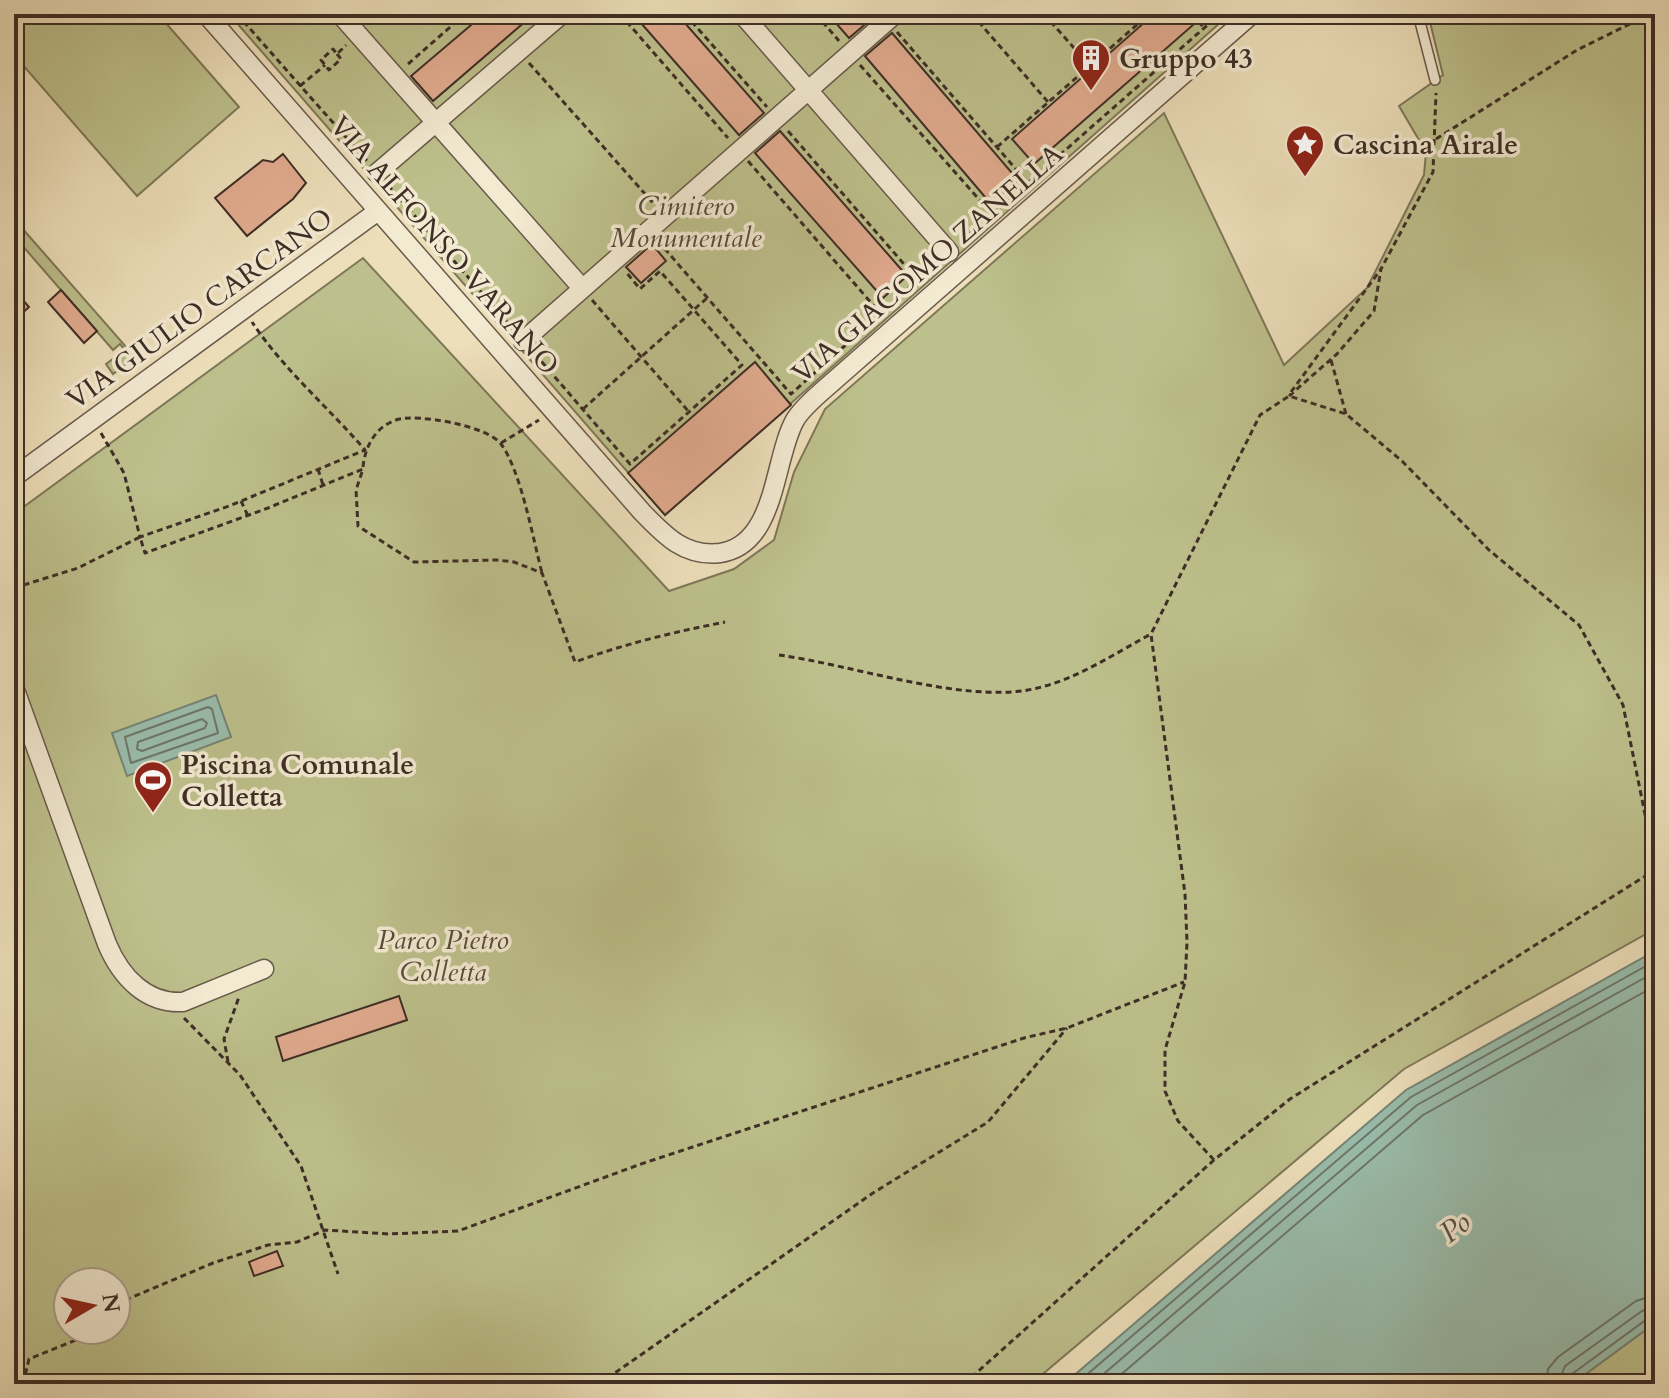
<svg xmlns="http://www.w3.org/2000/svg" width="1669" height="1398" font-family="Cardo,serif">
  <rect width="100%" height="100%" fill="#eddfba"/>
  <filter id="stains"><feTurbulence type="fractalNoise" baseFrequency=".0025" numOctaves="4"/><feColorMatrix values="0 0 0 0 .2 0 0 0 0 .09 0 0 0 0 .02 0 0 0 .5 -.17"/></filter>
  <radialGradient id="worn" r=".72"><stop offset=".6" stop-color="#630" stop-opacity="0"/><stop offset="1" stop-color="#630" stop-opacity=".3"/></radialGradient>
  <path fill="#bdc08c" stroke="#7e7759" stroke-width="2" fill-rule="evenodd" d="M14 14H158L239 107 137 196 14 55Z
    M229 14H1230L665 515Z
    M1428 14H1655V929L1404 1069 1031 1384H14V514L363 258 669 591 734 569 774 540 794 472 825 409 1164 113 1284 365 1367 288 1424 175 1426 152 1399 106 1443 75ZM68 1282H116V1330H68Z
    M14 219 135 357 113 374 106 364 125 350 120 344 113 350 14 236Z
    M1655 1323V1384H1572Z"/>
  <path fill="#9abdac" stroke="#758476" stroke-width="2" d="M216 695 231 737 127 776 112 733Z
    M1655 951V1323L1572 1384H1064L1406 1090Z"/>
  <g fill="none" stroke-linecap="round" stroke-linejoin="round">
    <path stroke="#6c7669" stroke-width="2" d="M208 707 212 709 218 733 131 763 125 737Z
      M202 719 207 723 205 728 142 751 137 749 138 742Z
      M1076 1384 1411 1097 1655 961
      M1092 1384 1417 1105 1655 972
      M1110 1384 1423 1115 1655 986
      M1546 1384 1548 1369 1558 1357 1636 1301 1655 1295
      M1558 1384 1565 1366 1642 1311 1655 1307
      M1568 1384 1572 1374 1647 1319 1655 1318"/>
  </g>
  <path fill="#e1ab8f" stroke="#3e2e26" stroke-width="2" d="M484 14H534L433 101 411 76Z
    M633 14H677L764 113 739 135Z
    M828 14H875L876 15 849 38Z
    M1138 14H1183L1193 25 1034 164 1012 139 1145 22Z
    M892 33 1018 180 991 204 865 56Z
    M780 131 907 276 883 298 755 153Z
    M283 154 306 183 293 199 247 236 215 198 263 160 273 162Z
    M652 244 666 261 641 283 626 267Z
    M14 290 29 307 14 321Z
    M61 290 97 331 84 343 48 302Z
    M755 362 791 405 665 515 628 473Z
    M399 996 407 1020 283 1061 276 1037Z
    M277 1251 283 1266 254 1276 249 1262Z"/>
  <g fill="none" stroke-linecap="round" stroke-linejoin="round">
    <defs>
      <path id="lane" d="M1418 14 1435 80"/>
      <path id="street" d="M206 14 642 512C665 536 685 557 720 553 777 545 773 459 795 420 801 410 811 401 820 393L1252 14
        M340 14 582 288
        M742 14 949 252
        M377 173 562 14
        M523 341 895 14
        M14 477 378 211
        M14 687 107 944C121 977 146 1004 183 1002L264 969"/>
    </defs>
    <use href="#lane" stroke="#6a5a4b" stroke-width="12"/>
    <use href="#street" stroke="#6a5a4b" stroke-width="21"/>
    <path stroke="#3e2e26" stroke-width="3" stroke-dasharray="6 4" stroke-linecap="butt" d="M237 14 367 161
      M620 14 728 138
      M685 14 767 107
      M816 14 839 41
      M972 14 1048 102
      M1044 14 1090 66
      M1192 14 1204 28
      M897 32 1028 183
      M337 54 341 59 329 70 321 60 333 49 337 54 346 45
      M529 63 654 204
      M408 64 465 14
      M860 65 992 214
      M300 86 325 65
      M788 131 917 279
      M1436 139 1577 50 1650 14
      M997 147 1139 23 1132 14
      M748 161 880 313
      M388 185 514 330
      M658 241 791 394 938 262
      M962 241 1220 14
      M592 300 689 412
      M535 354 630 464 742 365 660 271 640 289 626 272
      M1331 360 1346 414
      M1291 392 1381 269
      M1289 396 1337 354 1374 311 1381 269 1433 172 1436 93
      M583 409 707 298
      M101 433 124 473 140 537 229 506 365 450C328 407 283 369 252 322
      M501 443 539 420
      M363 467C365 447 375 427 396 420 417 413 488 426 501 444 521 471 533 539 542 573
      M318 469 323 485
      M241 501 248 516
      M14 588 78 568 140 537 145 553 268 508 363 469 356 490 358 526 414 562 497 560 514 562 542 573 575 662C624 644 674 632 725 622
      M779 655C852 665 959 702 1028 690 1073 682 1112 655 1151 634
      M184 1018 240 1075 301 1166 338 1274
      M228 1062 224 1039 239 997
      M1214 1160 1178 1121 1165 1091V1050L1185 982 1187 942 1185 894 1151 634 1260 415 1289 396 1346 414 1402 461 1489 550 1579 625 1623 705 1655 864
      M116 1304 213 1263 268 1245 297 1242 325 1230 389 1234 458 1231 641 1164 1024 1038 1067 1028 1184 982
      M23 1384 29 1359 88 1335 93 1330
      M599 1384 873 1193 988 1122 1067 1028
      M964 1384 1214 1160 1290 1099 1655 870
      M1635 1384 1655 1371"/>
    <use href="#lane" stroke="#f3ead2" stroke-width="9"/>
    <use href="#street" stroke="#f3ead2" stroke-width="18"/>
  </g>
  <defs>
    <symbol id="building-pin" viewBox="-11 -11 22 30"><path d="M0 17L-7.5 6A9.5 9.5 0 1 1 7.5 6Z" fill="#8f2418" stroke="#f3ead2"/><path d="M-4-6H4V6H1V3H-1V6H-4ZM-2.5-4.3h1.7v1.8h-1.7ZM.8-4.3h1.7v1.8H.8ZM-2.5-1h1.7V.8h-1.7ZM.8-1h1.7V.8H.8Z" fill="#fff"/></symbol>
    <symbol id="sight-pin" viewBox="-11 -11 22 30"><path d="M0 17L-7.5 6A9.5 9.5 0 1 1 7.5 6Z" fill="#8f2418" stroke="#f3ead2"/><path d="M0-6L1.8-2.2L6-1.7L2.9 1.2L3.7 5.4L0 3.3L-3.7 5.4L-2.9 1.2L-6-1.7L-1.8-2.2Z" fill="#fff"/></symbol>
    <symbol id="stadium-pin" viewBox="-11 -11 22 30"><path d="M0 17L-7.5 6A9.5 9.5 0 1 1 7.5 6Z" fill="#8f2418" stroke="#f3ead2"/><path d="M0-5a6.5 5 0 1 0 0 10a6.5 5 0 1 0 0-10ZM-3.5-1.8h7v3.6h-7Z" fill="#fff"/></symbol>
  </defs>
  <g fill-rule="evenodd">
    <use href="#building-pin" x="1069" y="36" width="44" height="60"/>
    <use href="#sight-pin" x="1283" y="122" width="44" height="60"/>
    <use href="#stadium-pin" x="131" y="758" width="44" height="60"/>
  </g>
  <g text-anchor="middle" stroke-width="7" stroke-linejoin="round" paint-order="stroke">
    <g font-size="28" font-weight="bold" fill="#3e2e26" stroke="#f3ead2" text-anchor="start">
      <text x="1119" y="68">Gruppo 43</text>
      <text x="1333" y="154">Cascina Airale</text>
      <text x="181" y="774">Piscina Comunale<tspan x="181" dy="32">Colletta</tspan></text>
    </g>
    <g font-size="28" font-style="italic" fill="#574b3a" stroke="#f3ead2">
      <text x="686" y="215">Cimitero<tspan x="686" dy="32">Monumentale</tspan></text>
      <text x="443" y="949">Parco Pietro<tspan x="443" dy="32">Colletta</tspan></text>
    </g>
    <g font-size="28" fill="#3e2e26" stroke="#f3ead2">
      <text transform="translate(445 245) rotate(49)" y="10">VIA ALFONSO VARANO</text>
      <text transform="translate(927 263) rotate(-41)" y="10">VIA GIACOMO ZANELLA</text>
      <text transform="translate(199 308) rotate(-36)" y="10">VIA GIULIO CARCANO</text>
    </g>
    <g font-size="30" font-style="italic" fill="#555248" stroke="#f3ead2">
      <text transform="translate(1455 1227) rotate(-38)" y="10">Po</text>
    </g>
  </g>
  <rect width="1669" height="1398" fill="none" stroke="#eddfba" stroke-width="48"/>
  <rect x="16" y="16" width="1637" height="1366" fill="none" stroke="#3e2e26" stroke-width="4"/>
  <rect x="24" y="24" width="1621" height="1350" fill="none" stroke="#3e2e26" stroke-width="2"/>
  <g transform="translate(92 1306) rotate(81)"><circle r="38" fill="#f3ead2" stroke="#ab9f8d" stroke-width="2"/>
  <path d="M0-6L14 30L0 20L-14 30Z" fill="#8f2418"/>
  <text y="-12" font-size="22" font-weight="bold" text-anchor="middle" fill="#3e2e26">N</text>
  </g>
  <rect width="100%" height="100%" filter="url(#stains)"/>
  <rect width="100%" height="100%" fill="url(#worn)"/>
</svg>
